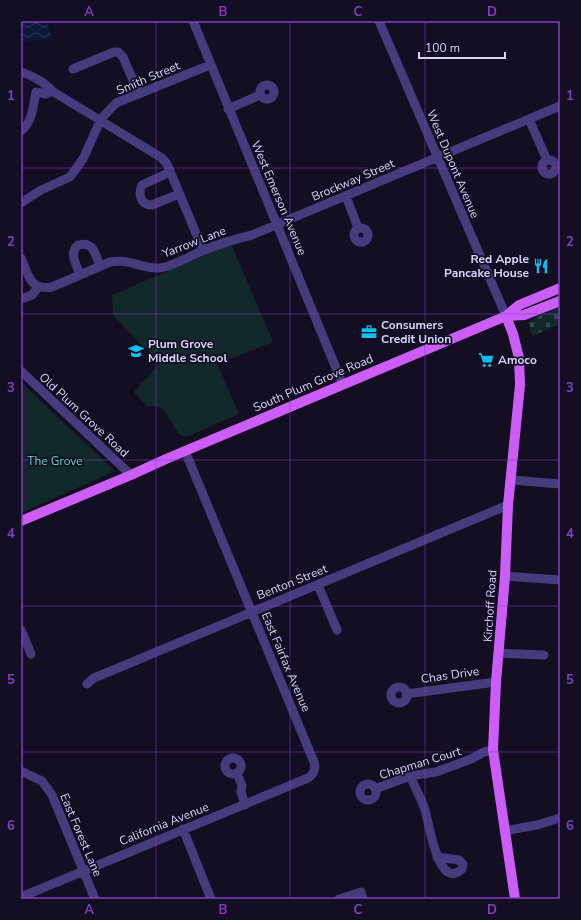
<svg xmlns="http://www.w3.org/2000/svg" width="581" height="920" font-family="'Nunito Sans',sans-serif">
  <defs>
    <pattern id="cemetery-stones" width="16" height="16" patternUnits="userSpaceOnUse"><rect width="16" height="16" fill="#12292b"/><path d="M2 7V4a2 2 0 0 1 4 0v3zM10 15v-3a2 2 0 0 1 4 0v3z" fill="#34474b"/></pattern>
    <pattern id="water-waves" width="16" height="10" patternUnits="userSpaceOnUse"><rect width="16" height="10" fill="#0c193d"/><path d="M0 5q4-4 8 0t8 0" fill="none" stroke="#2f395a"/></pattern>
  </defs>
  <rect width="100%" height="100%" fill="#130e21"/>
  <path fill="url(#cemetery-stones)" d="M559 307 560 324 532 336 528 323 533 319Z"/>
  <path fill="#12292b" d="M232 246 273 342 217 364 239 414 186 437 179 434 164 410 157 406H147L134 392 161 362 140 344 113 315 112 295 224 247Z
    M24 385 115 471 21 513V386Z"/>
  <path fill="url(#water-waves)" d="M21 21H46L52 37 48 39 24 41 21 39Z"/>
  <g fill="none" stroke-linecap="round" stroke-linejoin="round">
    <path stroke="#453c7e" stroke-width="9" d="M193 21 343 385
      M379 21 506 316
      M73 69 114 52H118L123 57 139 94
      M21 72C29 74 48 84 52 91L162 158 167 164 203 250
      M260 92a7 7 0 1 1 14 0a7 7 0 1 1-14 0Z
      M228 109 260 95
      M529 119 547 160
      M21 131C33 121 33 106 36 92L46 94 52 91
      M542 167a7 7 0 1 1 14 0a7 7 0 1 1-14 0Z
      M170 172 142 185C138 194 140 205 152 205L179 194
      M346 196 358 228
      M21 203 41 190 70 177 83 159 101 119 116 103 210 65
      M354 235a7 7 0 1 1 14 0a7 7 0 1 1-14 0Z
      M21 258C29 276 30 291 52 287L110 262C129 258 142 269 159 268 172 267 190 256 202 251 219 244 235 239 252 235L560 106
      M80 275C77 265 68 253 78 245 94 241 95 254 100 266
      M21 299 32 295 38 287
      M21 371 131 475
      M511 480 560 484
      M505 576 560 580
      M318 585 337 630
      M21 630 31 654
      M499 653 544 655
      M87 684 94 678 508 505
      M391 695a8 8 0 1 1 16 0a8 8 0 1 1-16 0Z
      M406 694 496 682
      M225 766a8 8 0 1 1 16 0a8 8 0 1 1-16 0Z
      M21 771 42 781 52 795 95 899
      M237 773 242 786 241 792 245 805
      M410 776C415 787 421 798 425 810 429 822 438 892 462 869L463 864 459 860 437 857
      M360 792a8 8 0 1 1 16 0a8 8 0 1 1-16 0Z
      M375 789 410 776 436 772 471 759 484 752 493 750
      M183 829 211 899
      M504 831 537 825 560 818
      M21 897 308 778C314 774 316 769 314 762L185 451
      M339 899 361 892 363 899"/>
    <path stroke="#cc5ef7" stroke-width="10" d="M506 316 513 334 519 358 520 385 508 505 505 576 496 682 493 750 515 899
      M506 316 524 315 560 301
      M21 521 131 475 166 459 506 316 519 305 560 288"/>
  </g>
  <path fill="none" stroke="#843cc5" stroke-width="1" stroke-opacity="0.55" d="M156 21V899M290 21V899M425 21V899M21 168H560M21 314H560M21 460H560M21 606H560M21 752H560"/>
  <defs>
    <symbol id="restaurant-bare" viewBox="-9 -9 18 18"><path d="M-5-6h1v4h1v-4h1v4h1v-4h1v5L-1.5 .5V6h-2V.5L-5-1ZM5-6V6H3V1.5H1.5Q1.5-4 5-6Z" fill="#0cc1ed" stroke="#130e21" stroke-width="2.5" paint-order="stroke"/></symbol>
    <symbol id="office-bare" viewBox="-9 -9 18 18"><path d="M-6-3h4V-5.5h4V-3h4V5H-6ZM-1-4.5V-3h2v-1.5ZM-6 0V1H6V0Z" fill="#0cc1ed" stroke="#130e21" stroke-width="2.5" paint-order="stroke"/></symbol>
    <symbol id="school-bare" viewBox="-9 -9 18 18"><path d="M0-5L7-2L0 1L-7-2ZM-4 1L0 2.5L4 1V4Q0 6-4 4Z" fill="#0cc1ed" stroke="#130e21" stroke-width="2.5" paint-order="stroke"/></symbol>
    <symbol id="supermarket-bare" viewBox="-9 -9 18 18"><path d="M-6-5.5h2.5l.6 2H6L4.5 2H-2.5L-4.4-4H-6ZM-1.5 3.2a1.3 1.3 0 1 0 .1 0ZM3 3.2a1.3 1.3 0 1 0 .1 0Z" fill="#0cc1ed" stroke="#130e21" stroke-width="2.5" paint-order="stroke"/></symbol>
  </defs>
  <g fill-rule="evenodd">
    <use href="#restaurant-bare" x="530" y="255" width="22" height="22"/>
    <use href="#office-bare" x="358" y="321" width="22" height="22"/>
    <use href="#school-bare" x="125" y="340" width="22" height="22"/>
    <use href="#supermarket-bare" x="475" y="349" width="22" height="22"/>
  </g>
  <g text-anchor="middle" stroke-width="3.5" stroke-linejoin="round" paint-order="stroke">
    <g font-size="12" fill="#dad1fd" stroke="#130e21">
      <text transform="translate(148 78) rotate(-23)" y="4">Smith Street</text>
      <text transform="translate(453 164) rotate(67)" y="4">West Dupont Avenue</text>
      <text transform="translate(353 180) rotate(-23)" y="4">Brockway Street</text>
      <text transform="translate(279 198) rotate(67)" y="4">West Emerson Avenue</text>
      <text transform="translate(194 242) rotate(-21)" y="4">Yarrow Lane</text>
      <text transform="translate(313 383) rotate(-23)" y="4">South Plum Grove Road</text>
      <text transform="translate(84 415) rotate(43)" y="4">Old Plum Grove Road</text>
      <text transform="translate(292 582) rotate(-22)" y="4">Benton Street</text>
      <text transform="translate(490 606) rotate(-86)" y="4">Kirchoff Road</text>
      <text transform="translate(286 662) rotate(67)" y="4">East Fairfax Avenue</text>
      <text transform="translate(450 675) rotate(-8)" y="4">Chas Drive</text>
      <text transform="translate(420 763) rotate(-17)" y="4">Chapman Court</text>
      <text transform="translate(164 824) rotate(-22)" y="4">California Avenue</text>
      <text transform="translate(81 835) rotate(67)" y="4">East Forest Lane</text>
    </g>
    <g font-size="12" font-weight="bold" fill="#dad1fd" stroke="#130e21" text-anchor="start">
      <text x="529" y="263" text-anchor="end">Red Apple<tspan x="529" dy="14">Pancake House</tspan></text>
      <text x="381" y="329">Consumers<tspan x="381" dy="14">Credit Union</tspan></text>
      <text x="148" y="348">Plum Grove<tspan x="148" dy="14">Middle School</tspan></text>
      <text x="498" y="364">Amoco</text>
    </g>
    <g font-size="12" fill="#61d9c6" stroke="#130e21">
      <text x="55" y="465">The Grove</text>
    </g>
  </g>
  <rect width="581" height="920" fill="none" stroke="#130e21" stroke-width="44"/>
  <path d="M419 52v6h86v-6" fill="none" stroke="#dad1fd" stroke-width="2"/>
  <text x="425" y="52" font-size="12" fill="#dad1fd" stroke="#130e21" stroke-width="3" paint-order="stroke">100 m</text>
  <rect x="22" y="22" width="537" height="876" fill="none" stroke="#843cc5" stroke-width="1.5"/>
  <g font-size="13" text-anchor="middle" font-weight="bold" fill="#843cc5">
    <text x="89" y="16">A</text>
    <text x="223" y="16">B</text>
    <text x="358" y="16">C</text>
    <text x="492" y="16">D</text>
    <text x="11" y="100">1</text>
    <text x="570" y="100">1</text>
    <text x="11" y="246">2</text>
    <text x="570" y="246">2</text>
    <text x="11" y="392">3</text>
    <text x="570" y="392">3</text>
    <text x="11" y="538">4</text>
    <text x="570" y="538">4</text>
    <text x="11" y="684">5</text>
    <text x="570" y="684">5</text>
    <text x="11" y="830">6</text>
    <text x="570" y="830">6</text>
    <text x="89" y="914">A</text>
    <text x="223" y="914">B</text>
    <text x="358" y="914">C</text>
    <text x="492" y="914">D</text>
  </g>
</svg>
